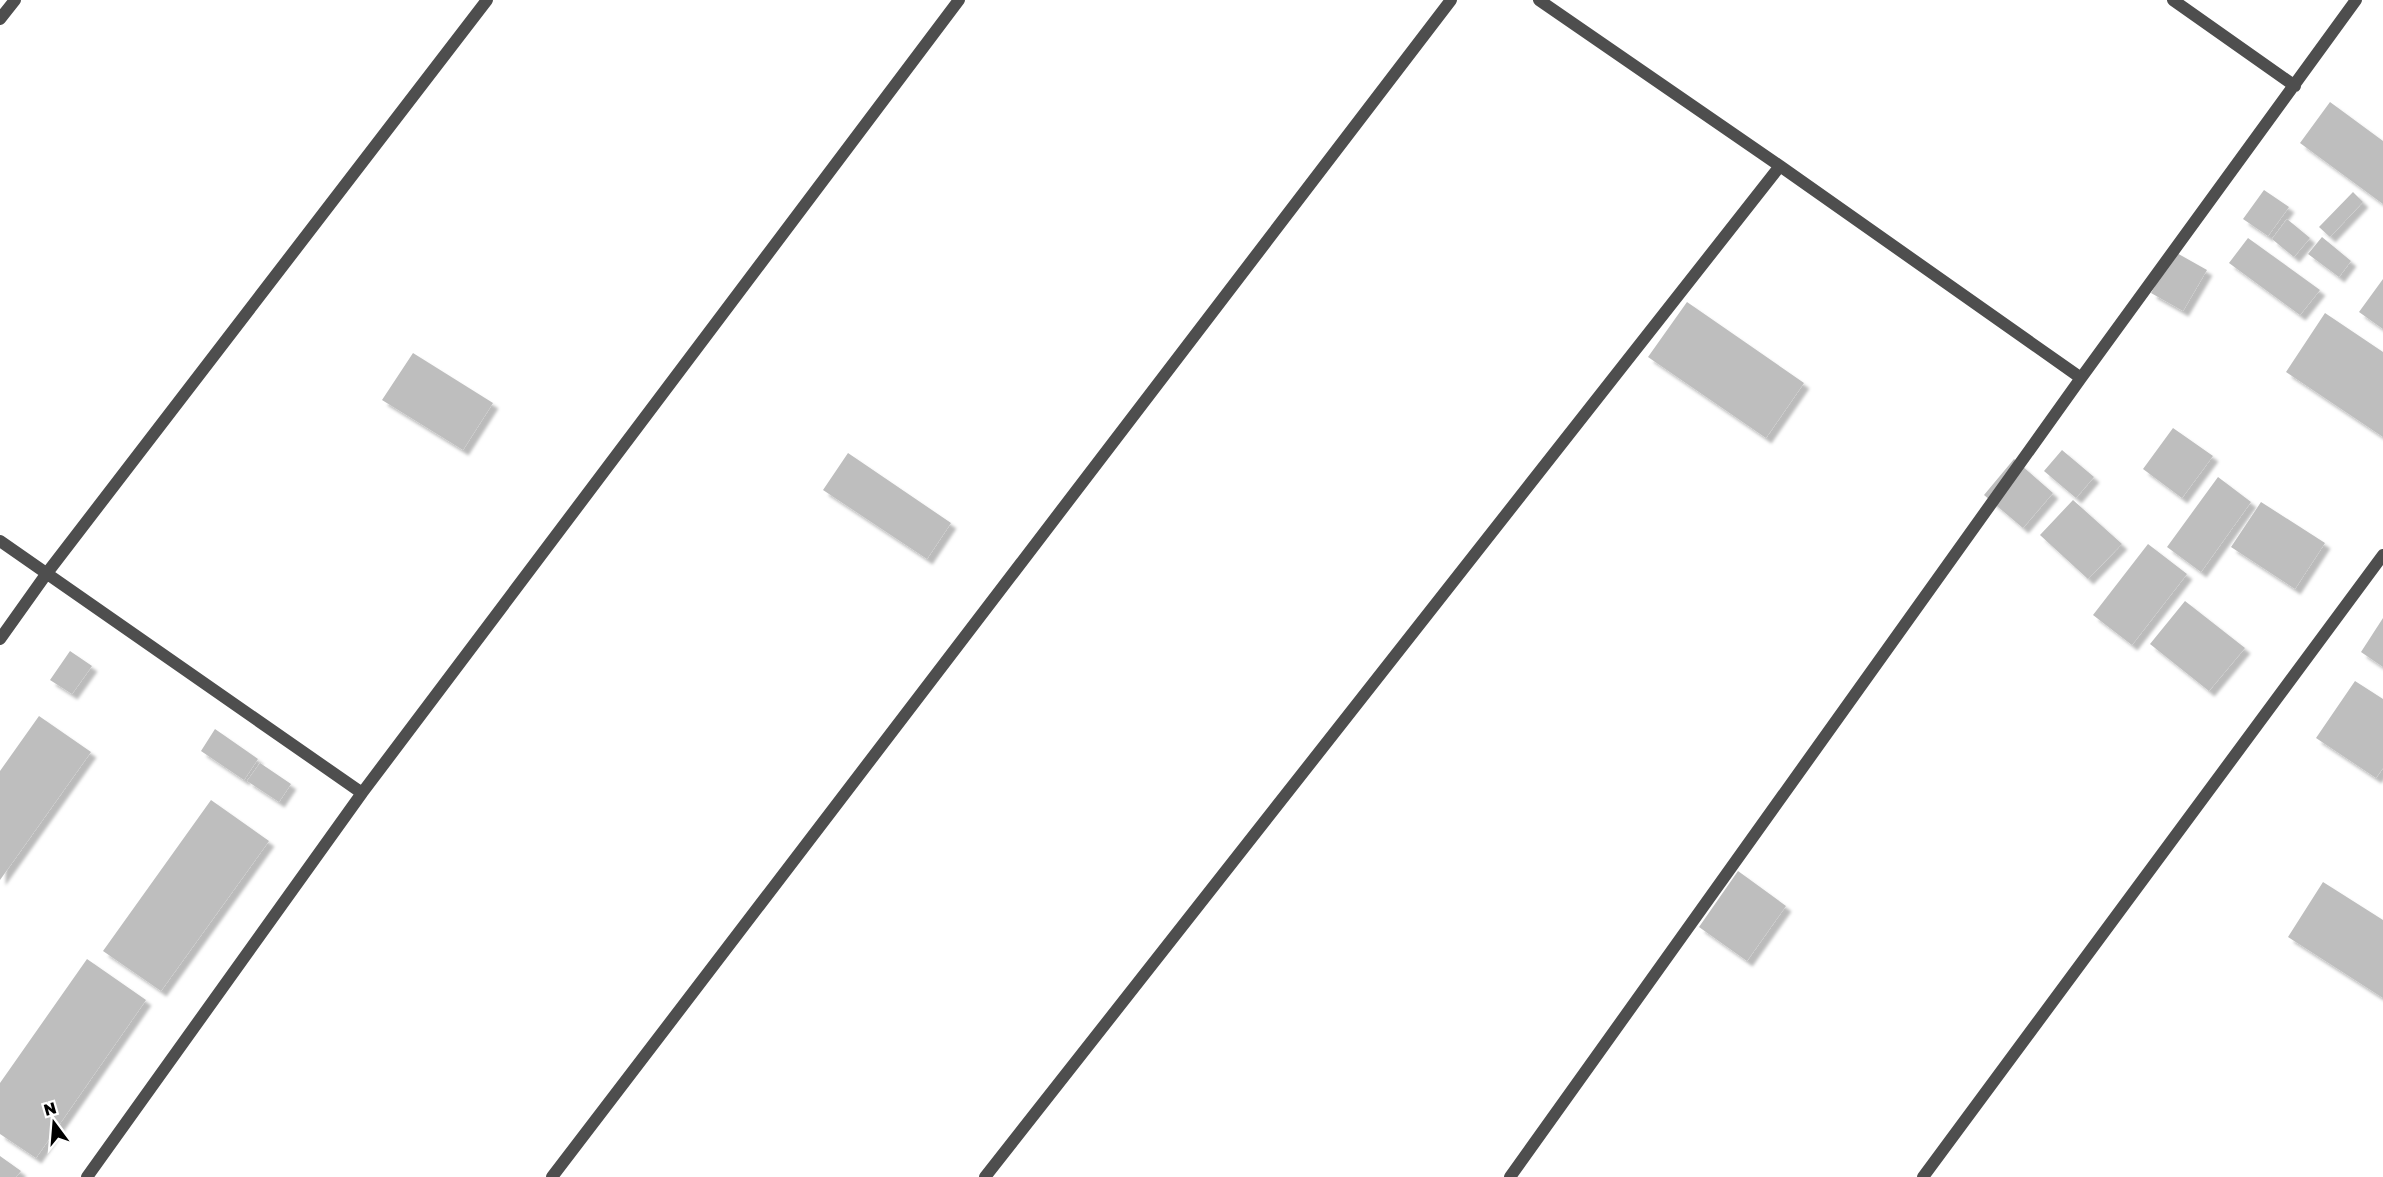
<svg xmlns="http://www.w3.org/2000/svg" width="2383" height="1177" font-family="'Golos Text',sans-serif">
  <defs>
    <filter id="shadow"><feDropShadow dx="5.5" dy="5.5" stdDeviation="1.5" flood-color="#0004"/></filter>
  </defs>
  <rect width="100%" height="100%" fill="#fff"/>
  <path fill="#bebebe" filter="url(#shadow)" d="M2330 102 2383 141V204L2300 143Z
    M2264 190 2289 207 2268 236 2243 219Z
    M2353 192 2363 202 2330 237 2319 227Z
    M2287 219 2310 238 2294 257 2272 239Z
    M2322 237 2351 261 2339 277 2308 254Z
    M2248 238 2320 290 2300 315 2229 263Z
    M2175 252 2207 270 2183 311 2151 293Z
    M2383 279V329L2359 312Z
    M1687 302 1804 383 1766 438 1648 357Z
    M2325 313 2383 352V437L2286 372Z
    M413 353 493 403 463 450 382 400Z
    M2173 428 2213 456 2182 498 2143 469Z
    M2062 450 2094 477 2076 498 2044 471Z
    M848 453 951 523 927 559 823 490Z
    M2014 459 2053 493 2023 528 1984 495Z
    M2218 477 2251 502 2201 572 2167 547Z
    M2073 500 2122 544 2088 579 2040 535Z
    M2261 502 2325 543 2295 589 2231 547Z
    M2148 544 2187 574 2132 645 2093 615Z
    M2185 601 2245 648 2209 691 2150 644Z
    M2383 618V667L2361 652Z
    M70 651 92 666 72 694 50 680Z
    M2355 681 2383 699V768L2376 778 2316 738Z
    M39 716 91 752 0 880V771Z
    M215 729 258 759 244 780 201 751Z
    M260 763 291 784 279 802 247 781Z
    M211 800 269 841 161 991 103 951Z
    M1738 871 1786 906 1747 961 1699 927Z
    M2323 882 2383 920V998L2288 937Z
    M87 959 146 1000 36 1158 0 1134V1083Z
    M0 1156 21 1171 16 1177H0Z"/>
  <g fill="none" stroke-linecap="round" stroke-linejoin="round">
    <path stroke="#4e4e4e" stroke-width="12" d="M1539 0 1780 166 2081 378
      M2173 0 2295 86
      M0 19 15 0
      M0 541 362 793
      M0 639 47 573 487 0
      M87 1177 362 793 959 0
      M552 1177 1451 0
      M985 1177 1780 166
      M1510 1177 2081 378 2356 0
      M1923 1177 2383 555"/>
  </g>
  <g transform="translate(54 1123) rotate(344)" stroke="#ffffff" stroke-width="4.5" paint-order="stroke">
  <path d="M0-4.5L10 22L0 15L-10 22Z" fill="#000000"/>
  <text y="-9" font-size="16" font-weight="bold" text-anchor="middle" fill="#000000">N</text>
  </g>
</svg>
